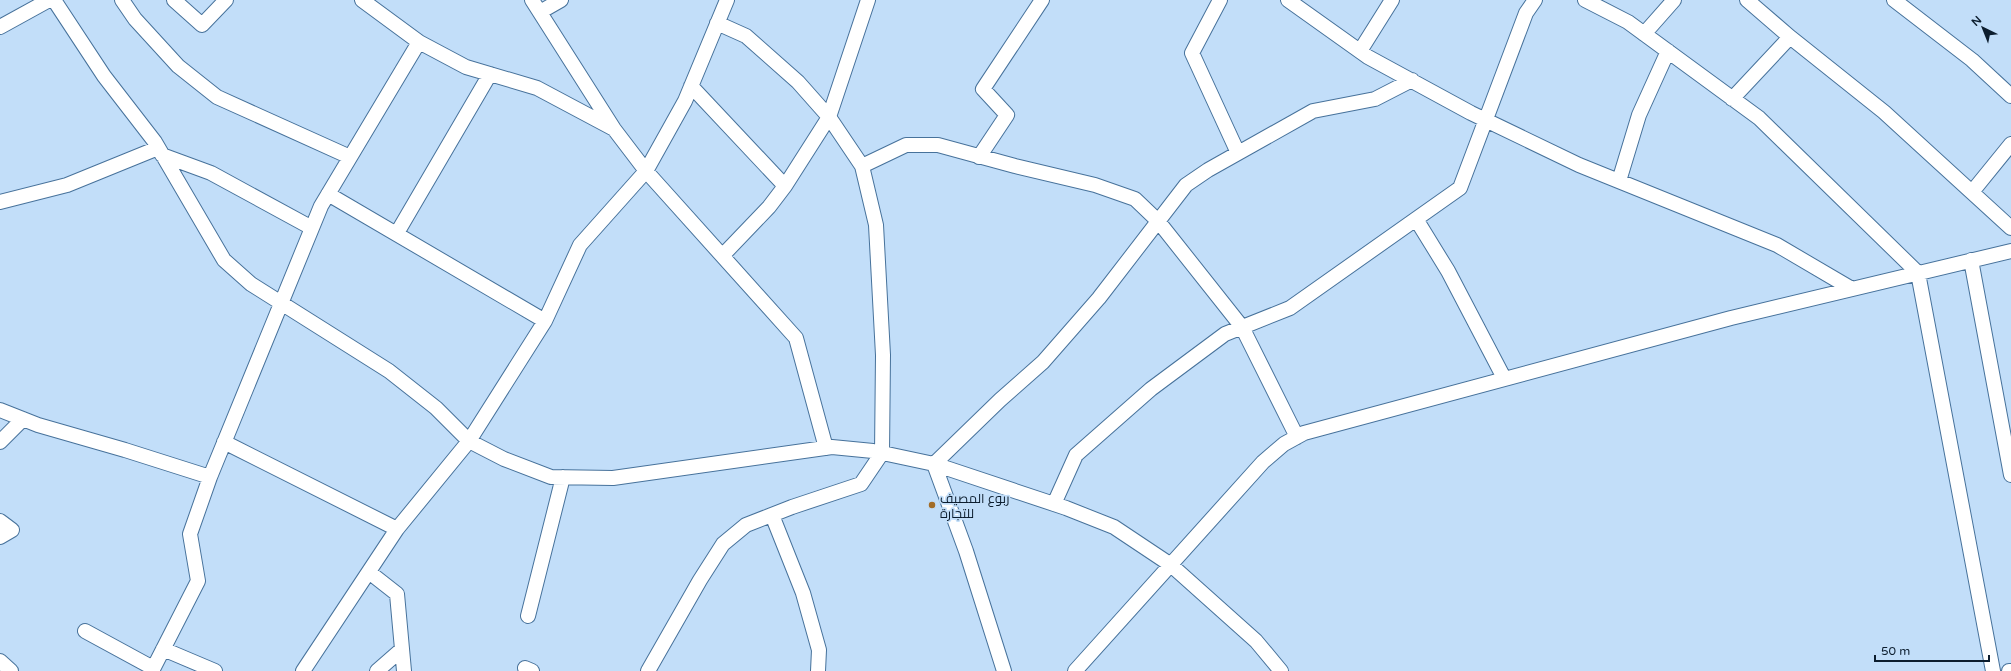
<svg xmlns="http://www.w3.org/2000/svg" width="2011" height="671" font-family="'Varela Round',Cairo,sans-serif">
  <rect width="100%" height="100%" fill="#c2def9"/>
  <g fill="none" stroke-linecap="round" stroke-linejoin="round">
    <defs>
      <path id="minor" d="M54 0 104 76 155 142 224 260 251 284 389 371 436 408 469 441 504 459 551 477 613 478 832 447 873 451 934 464 1066 508 1114 527 1171 565 1256 641 1281 671
        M122 0 135 19 178 66 217 97 350 157
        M174 0 202 25 226 0
        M362 0 419 42
        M532 0 614 129 646 171 796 338 826 448
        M1220 0 1192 53 1238 153
        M1288 0 1368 57 1471 113 1579 165 1777 245 1852 289
        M1585 0 1628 22 1759 118 1918 273 1993 671
        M1747 0 1790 37
        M1894 0 1972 60 2011 96
        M540 12 561 0
        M0 27 49 0
        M1644 34 1674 0
        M1360 51 1392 0
        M691 86 785 186
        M1732 99 1790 37 1884 112 2011 228
        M162 155 211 173 312 228
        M979 157 1007 115 983 89 1042 0
        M862 166 906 145H938L1015 166 1095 185 1135 199 1158 221 1242 327 1297 437
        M1619 181 1639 115 1668 51
        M1972 192 2011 144
        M328 194 545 321
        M0 202 67 185 158 148
        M1416 219 1448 271 1504 378
        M397 233 490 74
        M723 255 769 207 785 186 829 117 868 0
        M1971 260 2011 475
        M0 410 38 425 125 450 210 477 321 206 419 42 466 67 537 88 614 129
        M0 442 23 419
        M224 442 397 529
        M1054 504 1076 455 1151 389 1225 334 1290 308 1460 188 1526 13 1535 0
        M772 515 803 593 819 650 818 671
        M0 521 12 530 0 537
        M369 572 397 594 404 671
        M528 616 563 477
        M85 631 153 668
        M163 649 215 671
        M0 661 11 671
        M525 668 532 671
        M152 671 198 581 190 534 210 477
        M303 671 397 529 469 441 545 321 580 245 646 171 685 101 727 0
        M377 671 401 650
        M648 671 700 580 723 544 746 525 792 507 861 484 882 453 883 355 876 225 862 166 829 117 798 82 746 36 717 23
        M1004 671 966 551 934 464 1000 400 1043 362 1099 298 1186 185 1208 170 1313 111 1375 99 1412 80
        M1075 671 1263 462 1284 444 1304 433 1731 318 2011 251
        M2009 671H2011"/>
    </defs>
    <use href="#minor" stroke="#47729b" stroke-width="16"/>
    <use href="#minor" stroke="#fff" stroke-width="14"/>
  </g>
  <circle fill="#a26c27" stroke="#c2def9" stroke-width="1.5" cx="932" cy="505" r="4"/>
  <g text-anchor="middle" stroke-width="3.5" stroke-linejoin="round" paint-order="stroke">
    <g font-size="13" fill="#0c1d2e" stroke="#c2def9" text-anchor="start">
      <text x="940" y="503">ربوع المصيف<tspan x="940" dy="15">للتجارة</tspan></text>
    </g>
  </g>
  <g transform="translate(1983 28) rotate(317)" stroke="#c2def9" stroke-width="3" paint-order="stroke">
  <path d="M0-3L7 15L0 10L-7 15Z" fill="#0c1d2e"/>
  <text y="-6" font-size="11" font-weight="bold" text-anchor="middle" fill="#0c1d2e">N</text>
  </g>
  <path d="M1875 655v6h114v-6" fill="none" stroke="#0c1d2e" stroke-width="2"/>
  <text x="1881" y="655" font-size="12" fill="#0c1d2e" stroke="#c2def9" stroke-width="3" paint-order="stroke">50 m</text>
</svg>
